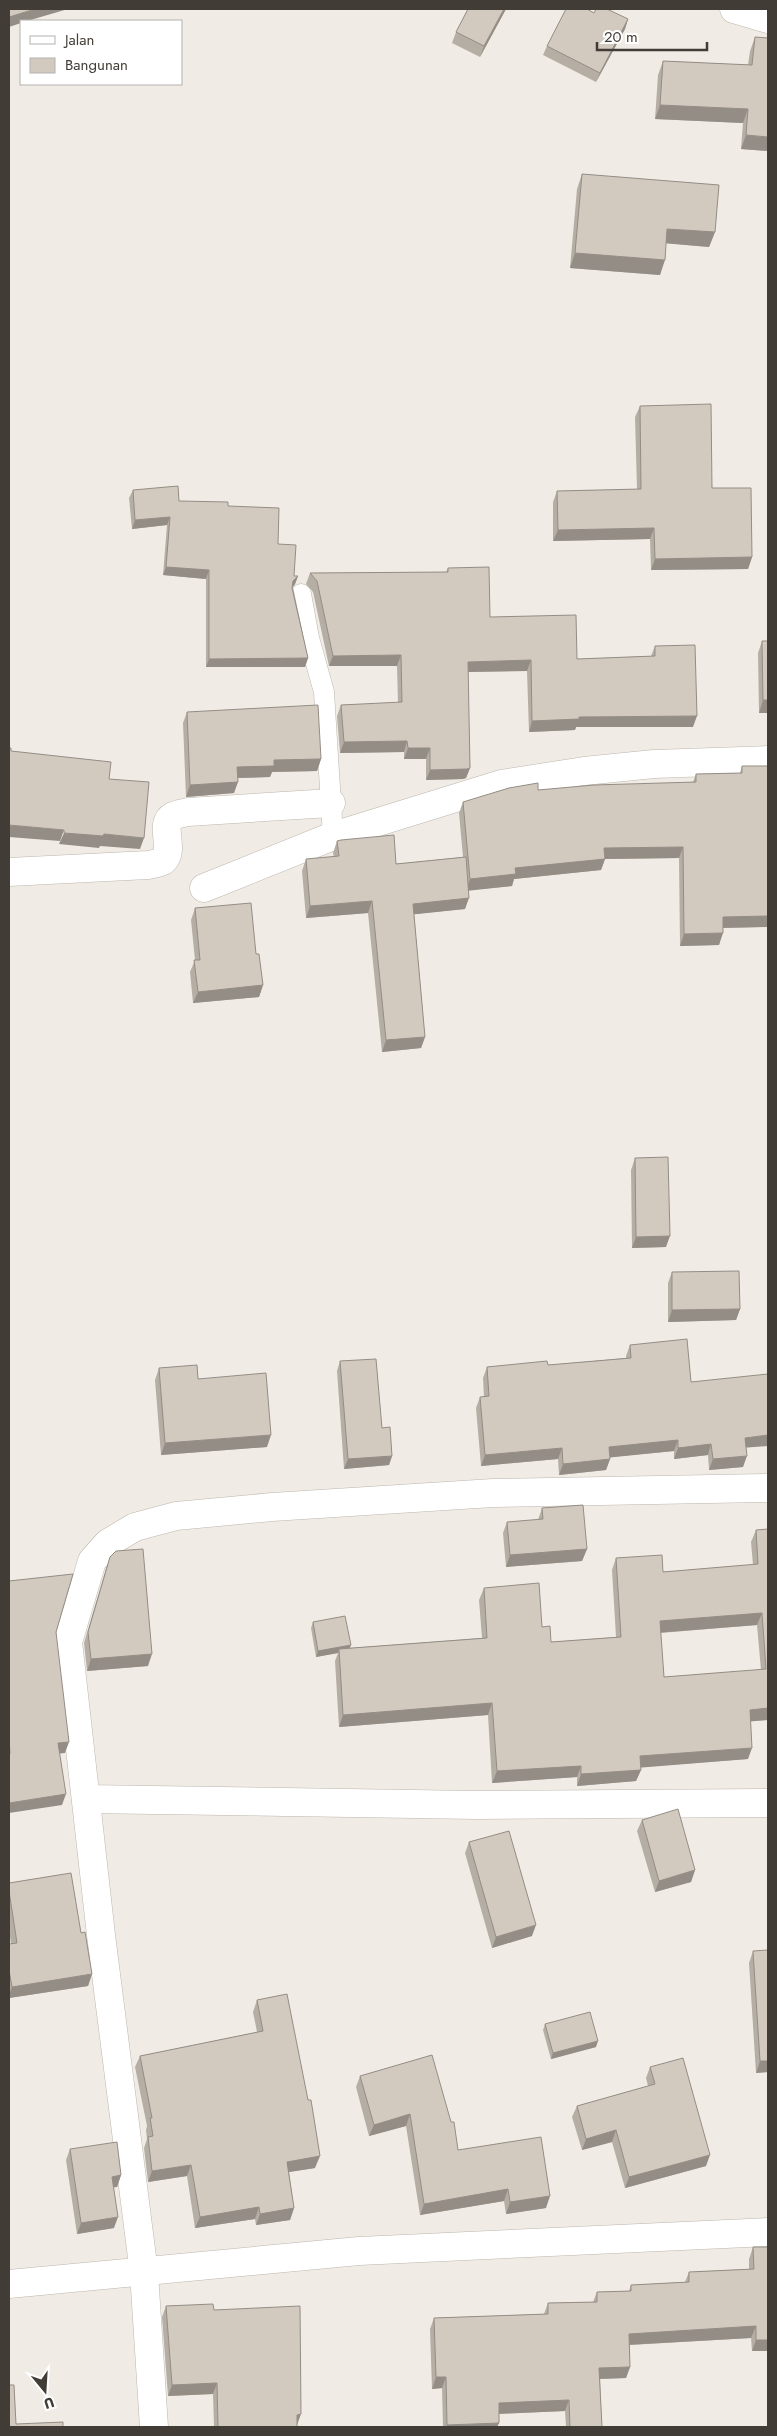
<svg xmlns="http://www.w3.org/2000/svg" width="777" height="2436" font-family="Jost,sans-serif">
  <rect width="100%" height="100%" fill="#f0ece5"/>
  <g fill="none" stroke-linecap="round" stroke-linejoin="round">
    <defs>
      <path id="service" d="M301 594 309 638 324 692 333 836"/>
      <path id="minor" d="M734 9 768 19
        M9 872 148 865C153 864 159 863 163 861 176 850 158 824 173 816 177 814 184 813 188 812L331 803
        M204 888 333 836 501 784 584 771 654 764 768 760
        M86 1799 476 1805 768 1803
        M9 2284 359 2251 768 2232
        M154 2427 144 2273 101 1935 68 1642 92 1561 108 1543 135 1527 176 1516 272 1507 493 1493 768 1488"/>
    </defs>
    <use href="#service" stroke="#bdb6ac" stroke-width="21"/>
    <use href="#minor" stroke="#bdb6ac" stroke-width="29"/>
    <use href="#service" stroke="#fff" stroke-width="20"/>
    <use href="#minor" stroke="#fff" stroke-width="28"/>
  </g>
  <path fill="#b5aea4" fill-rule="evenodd" d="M468 9H506L480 57 452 43 456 32Z
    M594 13 628 19 625 29 596 82 543 55 547 46Z
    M755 37 768 38V151L741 149 743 123 655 119 658 75 663 61 748 65 750 51Z
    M582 174 715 232 709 247 666 243 660 275 570 268 577 189Z
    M640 406 712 488 752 557 748 569 651 570 650 539 553 541V502L557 491 637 489 635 417Z
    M133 490 179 501 228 506 278 544 294 576H298L295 584 293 587 308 658 305 667H206V579L163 575 167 525 132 529 129 498Z
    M448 568 490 617 577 659 651 656 655 646 693 727H576L575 730 529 732 527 671 468 672 470 768 466 778 463 779 426 780V759H404V752L340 753 337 716 341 705 398 703 397 666H329L313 592 306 584 310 573 446 572Z
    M762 641 768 713H759L758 653Z
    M187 712 321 759 317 771 272 772 270 777 238 778 234 793 186 797 183 723Z
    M742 766H768V927L723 928 719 945 680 946 679 858 605 859 601 870 514 879 512 886 469 890 465 909 414 914 425 1037 421 1048 382 1052 368 913 306 918 302 871 306 859 334 857 333 853 337 841 396 864 463 857 459 813 463 802 538 790 693 782 696 774 740 773Z
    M195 908 256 954 263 985 259 997 193 1003 190 972 195 960 191 920Z
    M635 1158 666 1247 632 1248 631 1170Z
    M672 1272 740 1309 736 1320 668 1322V1283Z
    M630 1345 691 1382 746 1448 743 1467 709 1470 708 1455 674 1459V1451L610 1457V1459L606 1470 559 1475 558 1459 481 1466 476 1408 480 1397H484L483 1378 487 1367 548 1365 626 1358V1356Z
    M340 1361 382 1428 392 1456 389 1465 344 1469 337 1371Z
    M159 1368 198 1379 267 1447 161 1455 155 1380Z
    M542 1508 587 1549 582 1561 506 1567 503 1533 507 1522 538 1520Z
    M768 1529V1720L751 1721 748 1759 641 1767V1770L636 1781 577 1786V1777L492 1783 488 1715 339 1727 335 1661 338 1653 316 1657 311 1628 313 1622 350 1648 482 1638 479 1600 484 1588 542 1627 551 1642 616 1637 612 1570 616 1558 663 1572 753 1565 751 1542 756 1530ZM757 1625 761 1670 664 1677 660 1633Z
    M110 1557 148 1666 87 1671 84 1643 106 1569Z
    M642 1820 695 1870 691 1882 655 1892 637 1831Z
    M469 1842 532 1936 492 1948 465 1853Z
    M9 1883 81 1933 92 1974 88 1986 9 1998V1944H11L9 1929Z
    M753 1951 768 2072 756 2073 749 1963Z
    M257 2000 315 2168 289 2172 294 2208 290 2220 256 2225 255 2219 195 2228 187 2176 148 2182 144 2148 147 2139 146 2130 147 2126 135 2067 140 2056 257 2032 253 2012Z
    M545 2024 596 2047 551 2059 543 2030Z
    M650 2067 706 2166 625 2188 612 2142 582 2150 572 2117 577 2106 648 2086 646 2078Z
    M360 2076 458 2150 546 2208 506 2214 504 2201 420 2215 406 2126 369 2136 356 2087Z
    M70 2149 121 2175 117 2187H113L114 2228 77 2234 66 2160Z
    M753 2247H768V2351H752L751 2338 630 2345V2367L626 2378 600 2379 602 2427H566L565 2411 499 2414V2423L497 2427H443L442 2388 432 2389 430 2329 434 2318 544 2314 548 2303 593 2302 597 2292 629 2291 631 2285 685 2282 689 2272 749 2269V2259Z
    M166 2306 214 2310 297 2425V2427H214L213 2394 168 2396 162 2317Z"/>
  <path fill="#948d86" d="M35 9H68L27 21H21V23L9 27V17Z
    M504 9H506L480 57 484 46Z
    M628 19 625 29 596 82 600 73Z
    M660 105 748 109 743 123 655 119Z
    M746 135 768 137V151L741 149Z
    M667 229 715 232 709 247 662 243Z
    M575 253 665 260 660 275 570 268Z
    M170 517 167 525 132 529 135 520Z
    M654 528 650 539 553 541 558 530Z
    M752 557 748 569 651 570 655 559Z
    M166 567 209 570 206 579 163 575Z
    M298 576 295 584 290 590 293 581Z
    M401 655 397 666H329L333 656Z
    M308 658 305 667H206L209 659Z
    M531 660 527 671 464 672 468 662Z
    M763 700H768V713H759Z
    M697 716 693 727H576L575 730 529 732 532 721 579 717Z
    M407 741 404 752 340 753 344 742Z
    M408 748H430L426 759H404Z
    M321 759 317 771 272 772 270 777 233 778 237 767 274 760Z
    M470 768 466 778 463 779 426 780 430 770Z
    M238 782 234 793 186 797 190 785Z
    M9 825 64 830 60 841 9 837Z
    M64 833 104 834 144 838 140 849 100 846 99 848 59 844Z
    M683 847 679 858 605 859 601 870 514 879 512 886 466 891 470 879 515 868 604 848Z
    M469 898 465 909 408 915 413 904Z
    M372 901 368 913 306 918 310 906Z
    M768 916V927L718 928 723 917Z
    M723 933 719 945 680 946 684 934Z
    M263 985 259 997 193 1003 198 992Z
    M425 1037 421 1048 382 1052 386 1040Z
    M670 1236 666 1247 632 1248 636 1237Z
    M740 1309 736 1320 668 1322 672 1310Z
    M271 1435 267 1447 161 1455 165 1443Z
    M768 1435V1446L741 1448 745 1438Z
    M678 1440 674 1451 605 1458 609 1447Z
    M711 1444 708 1455 674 1459 678 1448Z
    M562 1448 558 1459 481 1466 485 1455Z
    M392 1456 389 1465 344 1469 348 1459Z
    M747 1456 743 1467 709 1470 713 1459Z
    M610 1459 606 1470 559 1475 563 1464Z
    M587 1549 582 1561 506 1567 510 1555Z
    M762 1613 757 1625 655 1633 660 1621Z
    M351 1645 349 1651 339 1649 338 1653 316 1657 318 1651Z
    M152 1654 148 1666 87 1671 91 1659Z
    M492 1703 488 1715 339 1727 343 1715Z
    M768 1708V1720L745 1722 750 1710Z
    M69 1742 65 1753 54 1754 58 1743Z
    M752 1748 748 1759 636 1768 640 1756Z
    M581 1766 577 1777 492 1783 497 1771Z
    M641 1770 636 1781 577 1786 581 1774Z
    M66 1794 62 1805 9 1813V1803Z
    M695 1870 691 1882 655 1892 659 1881Z
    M536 1925 532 1936 492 1948 496 1937Z
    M92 1974 88 1986 9 1998V1995L12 1987Z
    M598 2041 596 2047 551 2059 553 2053Z
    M760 2061H768V2072L756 2073Z
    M410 2114 406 2126 369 2136 374 2125Z
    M616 2130 612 2142 582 2150 586 2139Z
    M710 2155 706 2166 625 2188 629 2177Z
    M320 2156 315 2168 283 2173 287 2162Z
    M191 2165 187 2176 148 2182 152 2171Z
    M121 2175 117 2187 108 2188 112 2177Z
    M508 2189 504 2201 420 2215 424 2204Z
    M550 2196 546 2208 506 2214 510 2202Z
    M259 2207 255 2219 195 2228 200 2217Z
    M294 2208 290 2220 256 2225 260 2214Z
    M118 2217 114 2228 77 2234 81 2223Z
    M756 2326 751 2338 625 2345 629 2334Z
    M756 2340H768V2351H752Z
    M630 2367 626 2378 595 2379 599 2368Z
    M436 2377H446L442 2388 432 2389Z
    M217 2383 213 2394 168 2396 172 2385Z
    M569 2400 565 2411 494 2414 499 2403Z
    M301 2414 297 2425V2415Z
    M499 2423 497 2427H446L447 2425Z"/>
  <path fill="#d3cabf" stroke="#948d86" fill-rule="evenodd" d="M9 9H35L9 17Z
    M468 9H504L484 46 456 32Z
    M566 9H587L594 13 596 9H607L628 19 600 73 547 46Z
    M755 37 768 38V137L746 135 748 109 660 105 663 61 752 65Z
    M582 174 719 185 715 232 667 229 665 260 575 253Z
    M711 404 712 488H751L752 557 655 559 654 528 558 530 557 491 641 489 640 406Z
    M178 486 179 501 228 502V506L279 508 278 544 296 545 294 576H298L293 581 292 588 308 658 209 659V570L166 567 170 517 135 520 133 490Z
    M489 567 490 617 576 615 577 659 655 656V646L695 645 697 716 579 717V719L532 721 531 660 468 662 470 768 467 769 430 770V748H408L407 741 344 742 341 705 402 702 401 655 333 656 317 581 310 573 448 572V568Z
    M762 641H768V700H763Z
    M318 705 321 759 274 760V766L237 767 238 782 190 785 187 712Z
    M9 748H11V751L111 762 109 779 149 782 144 838 104 834 103 836 64 833V830L9 825Z
    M742 766H768V916L723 917V933L684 934 683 847 604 848 605 859 515 868 516 874 470 879 463 802 509 788 538 783V790L594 785 696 782V774L742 773Z
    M394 835 396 864 466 857 469 898 413 904 425 1037 386 1040 372 901 310 906 306 859 339 856 337 841 341 840Z
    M251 903 256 954H259L263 985 198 992 194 960H200L195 908Z
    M668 1157 670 1236 636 1237 635 1158Z
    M739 1271 740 1309 672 1310V1272Z
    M687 1339 691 1382 768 1374V1435L745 1438 747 1456 713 1459 711 1444 678 1448V1440L609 1447 610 1459 563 1464 562 1448 485 1455 480 1397 489 1396 487 1367 547 1361 548 1365 631 1358 630 1345Z
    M376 1359 382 1428 390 1427 392 1456 348 1459 340 1361Z
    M197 1365 198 1379 266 1373 271 1435 165 1443 159 1368Z
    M583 1505 587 1549 510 1555 507 1522 543 1519 542 1508Z
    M768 1529V1708L750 1710 752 1748 640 1756 641 1770 581 1774V1766L497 1771 492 1703 343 1715 339 1649 487 1638 484 1588 539 1583 542 1627 550 1626 551 1642 621 1637 616 1558 662 1555 663 1572 758 1564 756 1530ZM762 1613 766 1669 664 1677 660 1621Z
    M143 1549 152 1654 91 1659 88 1632 110 1557 116 1551Z
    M73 1574 56 1632 69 1742 58 1743 66 1794 9 1803V1754H10L9 1737V1581Z
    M345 1616 351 1645 318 1651 313 1622Z
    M678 1809 695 1870 659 1881 642 1820Z
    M509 1831 536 1925 496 1937 469 1842Z
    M71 1873 81 1933 85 1932 92 1974 12 1987 9 1970V1944L17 1943 9 1891V1883Z
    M768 1950V2061H760L753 1951Z
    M287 1994 308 2100H311L320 2156 287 2162 294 2208 260 2214 259 2207 200 2217 191 2165 152 2171 148 2137 153 2136 150 2118H152L140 2056 263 2031 257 2000Z
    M590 2012 598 2041 553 2053 545 2024Z
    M432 2055 451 2122H454L458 2150 541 2137 550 2196 510 2202 508 2189 424 2204 410 2114 374 2125 360 2076Z
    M683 2058 710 2155 629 2177 616 2130 586 2139 577 2106 655 2084 650 2067Z
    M117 2142 121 2175 112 2177 118 2217 81 2223 70 2149Z
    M753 2247H768V2340H756V2326L629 2334 630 2367 599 2368 602 2427H570L569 2400 499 2403V2423L447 2425 446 2377H436L434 2318 548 2314V2303L597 2302V2292L631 2291V2285L689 2282V2272L754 2269Z
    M213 2304 214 2310 300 2306 301 2414 297 2415V2427H218L217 2383 172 2385 166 2306Z
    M9 2385H14L16 2424 63 2422V2427H9Z"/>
  <rect width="777" height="2436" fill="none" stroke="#423c36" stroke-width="20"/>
  <rect x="20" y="20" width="162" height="65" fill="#ffffff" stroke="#b3b1af"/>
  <rect x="30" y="36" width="25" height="8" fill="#ffffff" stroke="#b3b1af"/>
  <text x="65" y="45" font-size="15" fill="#423c36">Jalan</text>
  <rect x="30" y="58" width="25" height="15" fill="#d3cabf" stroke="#b3b1af"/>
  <text x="65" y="70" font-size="15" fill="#423c36">Bangunan</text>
  <g transform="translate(45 2391) rotate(162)" stroke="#ffffff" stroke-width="4" paint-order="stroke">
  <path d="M0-4L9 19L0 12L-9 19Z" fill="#423c36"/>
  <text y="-8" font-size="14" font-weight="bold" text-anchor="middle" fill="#423c36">U</text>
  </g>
  <path d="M597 42v8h110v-8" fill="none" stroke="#423c36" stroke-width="2.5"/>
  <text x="604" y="42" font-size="15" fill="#423c36" stroke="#ffffff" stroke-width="4" paint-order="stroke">20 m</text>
</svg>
